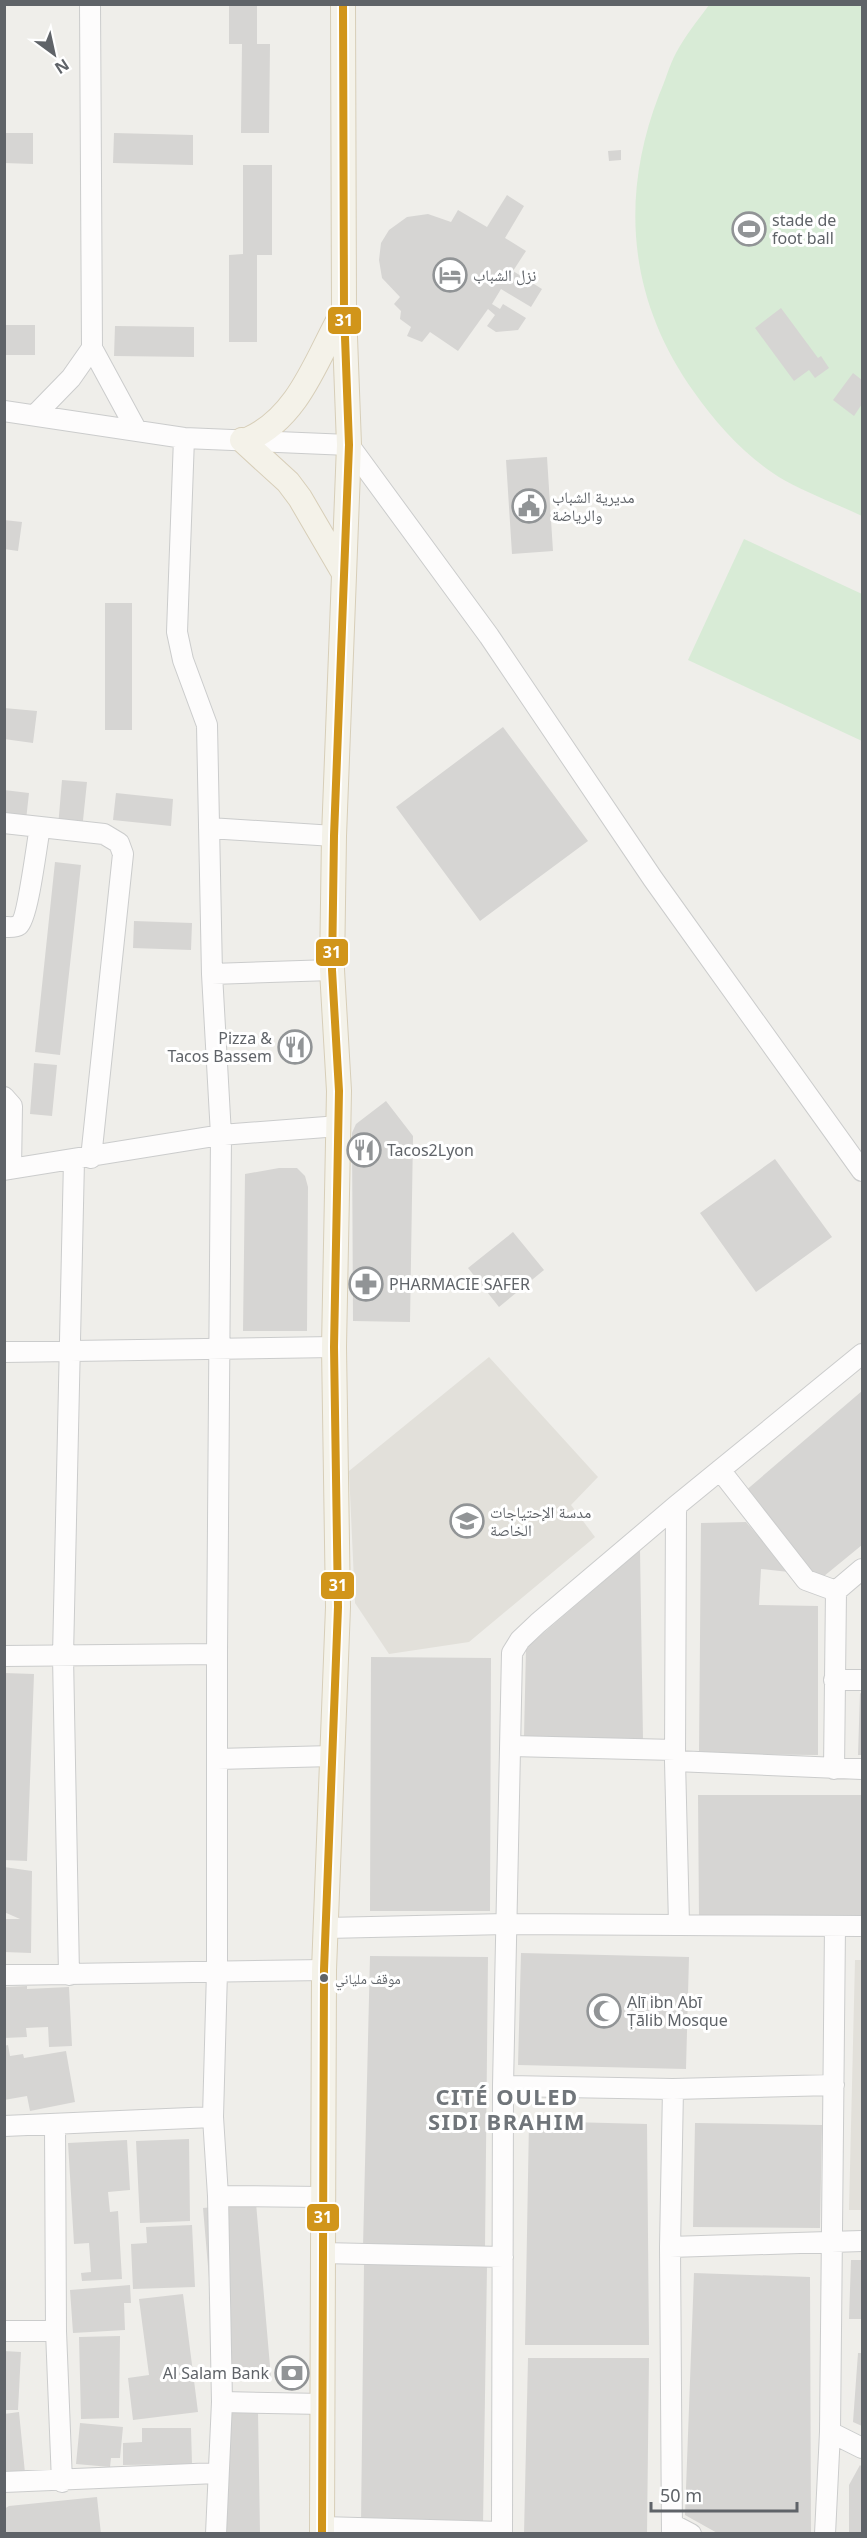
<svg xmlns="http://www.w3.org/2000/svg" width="867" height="2538" font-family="'Noto Sans','Noto Naskh Arabic',sans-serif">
  <rect width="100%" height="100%" fill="#efeeea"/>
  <path fill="#e2e0da" d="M489 1357 598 1477 571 1505 595 1537 469 1642 389 1654 355 1603 349 1471Z
    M855 1960H862V2210H849Z"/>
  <path fill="#d8ebd6" d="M709 5H862V516C837 504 809 494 784 480 749 460 717 425 694 392 629 301 619 199 659 95 665 82 669 66 676 53 685 36 698 20 709 5Z
    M744 539 862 594V741L688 660Z"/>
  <path fill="#d6d5d3" d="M229 4H257V44H270L269 133H241L242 44H229Z
    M4 133H33V164L4 163Z
    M114 133 193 135V165L113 163Z
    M621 150V160L609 161 608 151Z
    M243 165H272V255H257V342H229V255L243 254Z
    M507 195 524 206 505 238 526 251 513 271 542 289 531 307 501 289 492 304 500 309 503 304 526 318 518 330 496 332 487 326 495 315 488 309 458 351 430 332 422 342 407 336 411 327 400 319 401 311 394 304 400 297 382 278 379 260 381 243 389 230 407 217 428 214 451 222 458 210 487 227Z
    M781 308 818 358 821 356 829 368 815 378 809 370 794 381 755 328Z
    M4 325H35V355H4Z
    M115 326 194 327V357L114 356Z
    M853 373 862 380V404L854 416 833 400Z
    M547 457 553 551 512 554 506 460Z
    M4 520 22 522 18 551 4 549Z
    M105 603H132V730H105Z
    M4 708 37 711 33 743 4 739Z
    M503 727 588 841 480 921 396 807Z
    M62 780 87 782 82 830 58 827Z
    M4 790 29 793 26 820 4 818Z
    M116 793 173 799 171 826 113 820Z
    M55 862 81 865 60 1055 35 1052Z
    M134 921 192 923 191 950 133 948Z
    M34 1063 57 1065 52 1116 30 1114Z
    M386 1101 413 1136 410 1322 353 1321 352 1133 356 1124Z
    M775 1159 832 1237 756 1292 700 1213Z
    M279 1168H297L305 1176 308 1187 307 1331H243L245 1174Z
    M513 1232 544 1270 499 1307 468 1268Z
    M862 1391V1545L818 1581 744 1492Z
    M746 1522 789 1572 761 1569 759 1605 818 1606V1755L699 1754 701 1523Z
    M640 1550 643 1740 524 1736 526 1648Z
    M371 1657 491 1658 490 1911H370Z
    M4 1673 34 1674 27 1861 4 1860Z
    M860 1693 862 1694V1755H858Z
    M698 1795H862V1919L699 1918Z
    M4 1867 32 1871 31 1953 4 1952V1919H20L4 1912Z
    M521 1953 689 1957 686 2069 518 2065Z
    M370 1956 488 1957 485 2248 363 2247Z
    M27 1986V1989L69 1987 72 2046 49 2047 48 2027 26 2028 27 2037 4 2038V1987Z
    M8 2045 10 2056 23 2054 24 2058 66 2051 75 2102 30 2111 27 2096 4 2100V2046Z
    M529 2121 647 2124 649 2345H525Z
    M695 2123 822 2125 820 2228 693 2227Z
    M189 2139 190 2221 140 2223 136 2141Z
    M127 2140 130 2190 108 2192 110 2212 118 2211 122 2279 82 2281 81 2273 91 2272 89 2243 74 2244 68 2143Z
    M256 2203 271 2378 218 2383 203 2208Z
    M192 2225 195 2287 133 2289 131 2244 147 2243 146 2227Z
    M851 2260H862V2319H849Z
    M364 2264 487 2266 483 2525 361 2524Z
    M694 2273 810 2277 811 2534H719L685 2515Z
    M130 2285 131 2303H124L125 2330 73 2333 70 2290Z
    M183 2294 198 2412 133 2420 128 2378 149 2375 139 2299Z
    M120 2336 119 2418 81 2419 79 2337Z
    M4 2351 21 2352 18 2410H4Z
    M858 2353H862V2426L853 2422Z
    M528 2358H649L647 2534H524Z
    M19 2412 25 2473 4 2475V2414Z
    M258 2412 260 2534H219L218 2413Z
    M80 2423 123 2427 120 2458H111L110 2467 76 2464Z
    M142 2428H191L192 2464 123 2465V2443L142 2442Z
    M860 2465 862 2467V2534H849V2485Z
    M97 2497 101 2534H4V2509L9 2506Z"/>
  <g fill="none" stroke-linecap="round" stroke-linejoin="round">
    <defs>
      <path id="minor" d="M90 4 92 348 137 431
        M4 411 184 438 349 445 489 636 653 879 862 1171
        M35 415 71 378 92 348
        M184 438 177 632 183 660 207 725 212 974 221 1135 217 1654V1971L213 2117 218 2196 222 2402 216 2534
        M4 823 104 834 119 843 123 854 91 1158
        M209 828 334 836
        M4 927C9 927 15 928 19 925 28 918 37 842 40 827
        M212 974 332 970
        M4 1097 12 1106 11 1169
        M4 1170 221 1135 339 1126
        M4 1352 334 1347
        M720 1470 806 1580 836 1591
        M676 1506 675 1761 679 1924
        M4 1656 217 1654
        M834 1680H862
        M511 1746 675 1750
        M217 1759 333 1756
        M675 1761 862 1769
        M834 1769 836 1591 862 1569
        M326 1928 506 1924 862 1926
        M4 1975 324 1970
        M69 1975 63 1656 74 1160
        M503 2086 673 2089 834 2085
        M55 2125 56 2331
        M4 2126 213 2117
        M218 2196 322 2197
        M670 2247 862 2241
        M322 2253 503 2257
        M4 2331H56L62 2482
        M222 2402 324 2404
        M830 2432 862 2448
        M4 2482 217 2473
        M672 2524 691 2534
        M322 2527 502 2532
        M502 2534 503 2086 512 1653 520 1640 538 1623 676 1506 862 1354
        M672 2534 670 2247 673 2089
        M825 2534 830 2432 835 1926"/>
      <path id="major" d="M249 439C300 416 317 357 343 312
        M242 440 288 482 300 498 342 570
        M322 2534 324 1970 338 1607 334 1347 339 1091 332 970 334 836 349 445 344 310 343 4"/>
    </defs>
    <use href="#minor" stroke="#cbcccc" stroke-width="22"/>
    <use href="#major" stroke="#d7ceb8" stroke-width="26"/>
    <use href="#minor" stroke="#fdfcfc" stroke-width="20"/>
    <use href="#major" stroke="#f4f2e9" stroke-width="24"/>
    <defs>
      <path id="bus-1" d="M322 2534 324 1970 338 1607 334 1347 339 1091 332 970 334 836 349 445 344 310 343 4"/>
    </defs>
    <use href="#bus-1" stroke="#fff" stroke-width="12"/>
    <use href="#bus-1" stroke="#d1951a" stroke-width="8"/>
  </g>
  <defs>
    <symbol id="stadium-ring" viewBox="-11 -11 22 22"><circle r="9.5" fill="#fff" stroke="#919496" stroke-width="1.5"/><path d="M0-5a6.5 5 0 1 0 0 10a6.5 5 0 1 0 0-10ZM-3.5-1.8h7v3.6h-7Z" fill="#919496"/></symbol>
    <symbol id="hotel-ring" viewBox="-11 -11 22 22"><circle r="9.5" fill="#fff" stroke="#919496" stroke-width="1.5"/><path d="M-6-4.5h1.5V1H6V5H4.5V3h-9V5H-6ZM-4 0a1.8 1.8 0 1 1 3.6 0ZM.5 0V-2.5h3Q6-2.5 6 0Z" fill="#919496"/></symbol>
    <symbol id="civic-ring" viewBox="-11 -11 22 22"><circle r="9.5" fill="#fff" stroke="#919496" stroke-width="1.5"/><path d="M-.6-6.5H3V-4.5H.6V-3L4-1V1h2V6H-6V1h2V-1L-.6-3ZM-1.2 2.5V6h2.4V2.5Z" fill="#919496"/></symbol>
    <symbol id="restaurant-ring" viewBox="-11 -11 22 22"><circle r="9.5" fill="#fff" stroke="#919496" stroke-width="1.5"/><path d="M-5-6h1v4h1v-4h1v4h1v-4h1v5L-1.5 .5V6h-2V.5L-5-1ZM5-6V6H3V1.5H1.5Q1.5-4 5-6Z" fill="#919496"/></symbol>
    <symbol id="pharmacy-ring" viewBox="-11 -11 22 22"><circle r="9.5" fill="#fff" stroke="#919496" stroke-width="1.5"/><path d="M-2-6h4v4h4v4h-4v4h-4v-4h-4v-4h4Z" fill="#919496"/></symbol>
    <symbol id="school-ring" viewBox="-11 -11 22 22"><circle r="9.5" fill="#fff" stroke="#919496" stroke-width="1.5"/><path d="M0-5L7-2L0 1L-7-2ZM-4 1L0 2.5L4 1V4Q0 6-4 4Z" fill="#919496"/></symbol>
    <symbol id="mosque-ring" viewBox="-11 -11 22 22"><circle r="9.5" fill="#fff" stroke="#919496" stroke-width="1.5"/><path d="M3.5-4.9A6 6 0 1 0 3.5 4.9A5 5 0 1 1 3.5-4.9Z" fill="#919496"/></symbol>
    <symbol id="bank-ring" viewBox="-11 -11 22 22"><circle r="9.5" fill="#fff" stroke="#919496" stroke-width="1.5"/><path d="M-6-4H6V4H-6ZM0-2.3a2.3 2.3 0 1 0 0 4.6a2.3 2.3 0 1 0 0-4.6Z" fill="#919496"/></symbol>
  </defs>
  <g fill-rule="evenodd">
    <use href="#stadium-ring" x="730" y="210" width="38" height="38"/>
    <use href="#hotel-ring" x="431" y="256" width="38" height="38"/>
    <use href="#civic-ring" x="510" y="487" width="38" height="38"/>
    <use href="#restaurant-ring" x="276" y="1028" width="38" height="38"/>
    <use href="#restaurant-ring" x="345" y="1131" width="38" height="38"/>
    <use href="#pharmacy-ring" x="347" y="1265" width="38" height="38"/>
    <use href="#school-ring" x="448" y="1502" width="38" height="38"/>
    <use href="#mosque-ring" x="585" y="1992" width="38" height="38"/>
    <use href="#bank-ring" x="273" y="2354" width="38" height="38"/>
  </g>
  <circle fill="#5f6368" stroke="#fff" stroke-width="2" cx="324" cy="1978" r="5"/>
  <g text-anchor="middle" stroke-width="6" stroke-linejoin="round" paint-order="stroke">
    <g font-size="14" fill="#5f6368" stroke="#fff" text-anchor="start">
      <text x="335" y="1984">موقف ملياني</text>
    </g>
    <g font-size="16" fill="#5f6368" stroke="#fff" text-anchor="start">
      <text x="772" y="226">stade de<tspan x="772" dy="18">foot ball</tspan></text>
      <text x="473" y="281">نزل الشباب</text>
      <text x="552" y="503">مديرية الشباب<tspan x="552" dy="18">والرياضة</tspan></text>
      <text x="272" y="1044" text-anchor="end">Pizza &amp;<tspan x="272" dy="18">Tacos Bassem</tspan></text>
      <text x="387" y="1156">Tacos2Lyon</text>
      <text x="389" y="1290">PHARMACIE SAFER</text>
      <text x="490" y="1518">مدسة الإحتياجات<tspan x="490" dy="18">الخاصة</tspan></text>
      <text x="627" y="2008">Alī ibn Abī<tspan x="627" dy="18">Ṭālib Mosque</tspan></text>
      <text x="269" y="2379" text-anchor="end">Al Salam Bank</text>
    </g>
    <g font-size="22" font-weight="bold" letter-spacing="1.5" fill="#70757a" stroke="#fff">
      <text x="507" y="2105">CITÉ OULED<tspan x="507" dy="25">SIDI BRAHIM</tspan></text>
    </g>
  </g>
  <g stroke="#fff" stroke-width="2">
    <rect x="327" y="306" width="35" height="29" rx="6" fill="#d1951a"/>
    <rect x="315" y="938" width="34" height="29" rx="6" fill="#d1951a"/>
    <rect x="320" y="1571" width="35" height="29" rx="6" fill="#d1951a"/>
    <rect x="306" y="2203" width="34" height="29" rx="6" fill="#d1951a"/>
  </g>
  <g font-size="16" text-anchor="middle" font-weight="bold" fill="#fff">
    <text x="344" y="326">31</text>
    <text x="332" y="958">31</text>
    <text x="338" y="1591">31</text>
    <text x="323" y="2223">31</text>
  </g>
  <rect width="867" height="2538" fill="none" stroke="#5f6368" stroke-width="12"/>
  <g transform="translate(54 54) rotate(147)" stroke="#ffffff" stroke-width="4.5" paint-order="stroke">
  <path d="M0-4.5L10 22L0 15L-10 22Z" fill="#5f6368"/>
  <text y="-9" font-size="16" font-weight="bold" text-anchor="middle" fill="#5f6368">N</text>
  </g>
  <path d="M651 2502v9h146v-9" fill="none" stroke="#5f6368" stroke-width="3"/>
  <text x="660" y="2502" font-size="18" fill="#5f6368" stroke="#ffffff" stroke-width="4.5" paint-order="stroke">50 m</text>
</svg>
